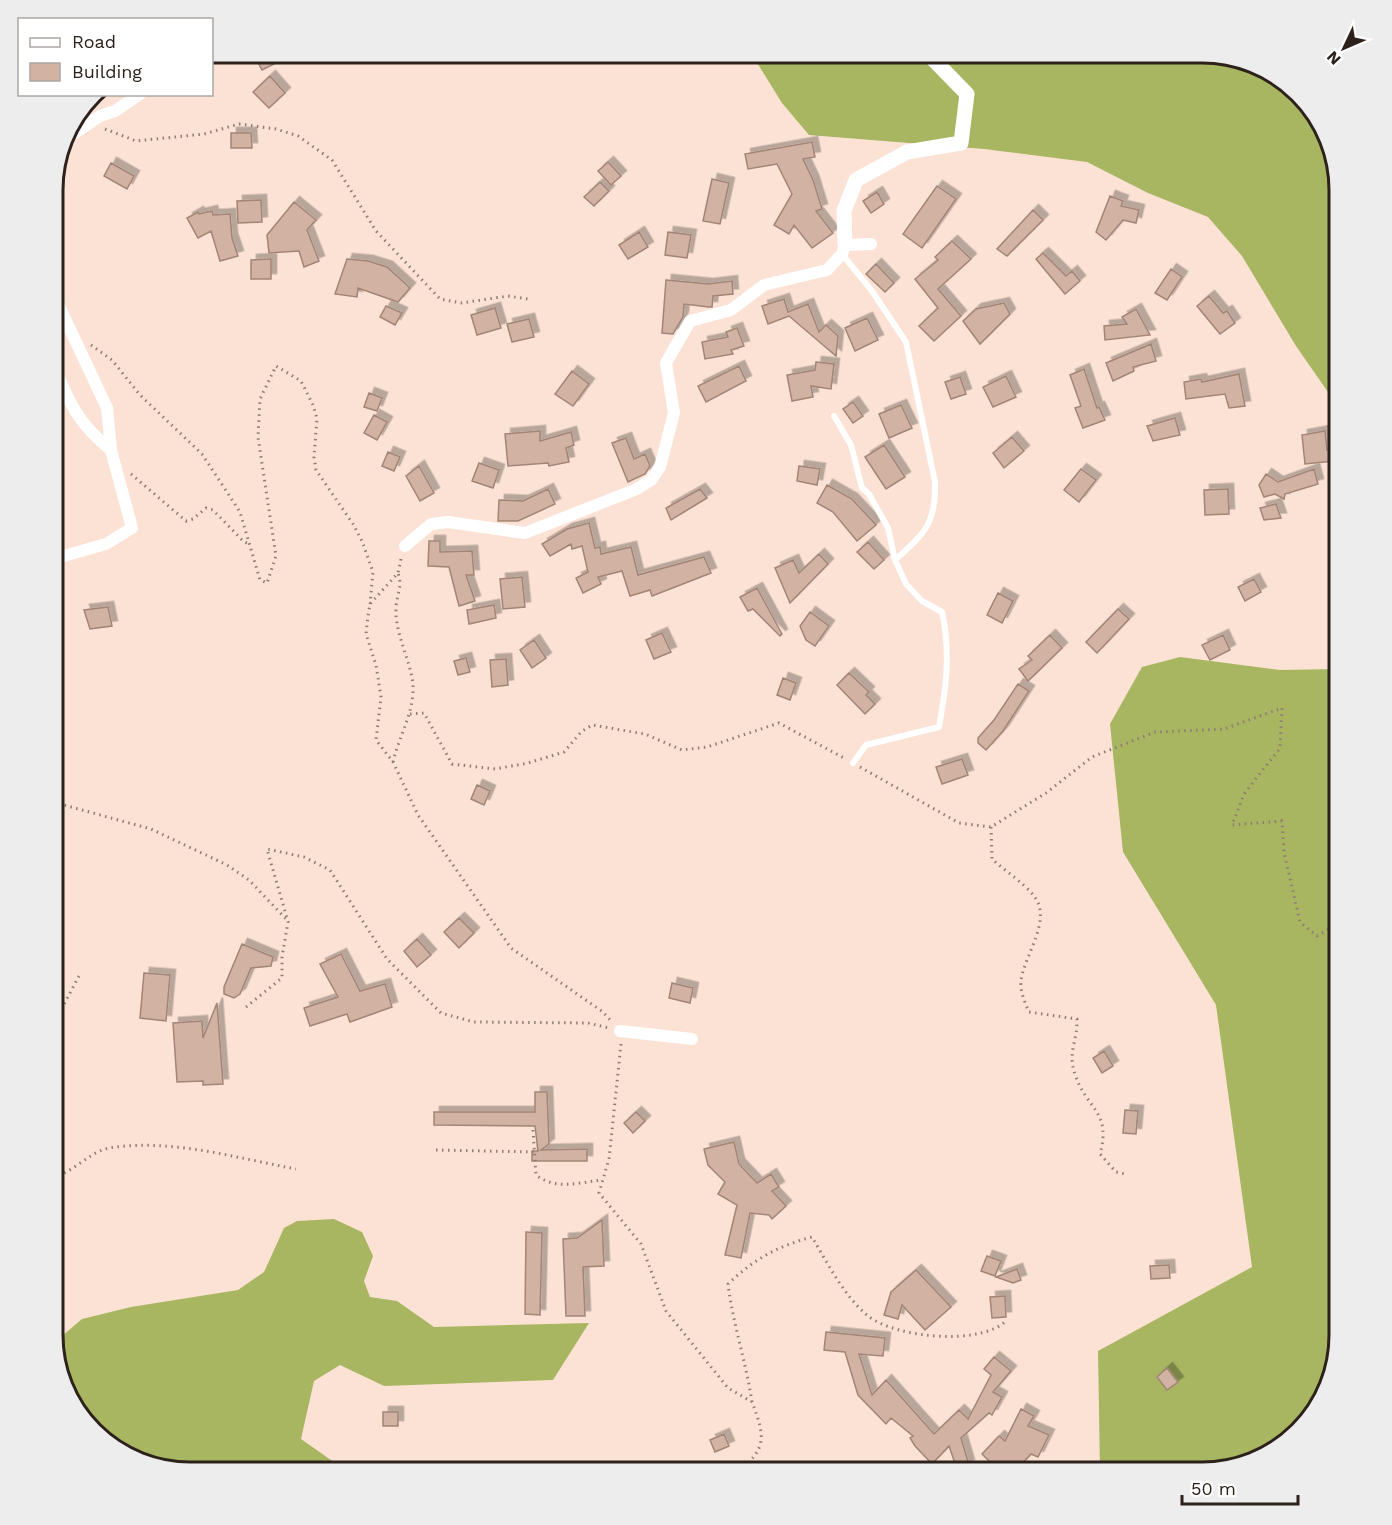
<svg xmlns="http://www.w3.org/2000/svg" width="1392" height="1525" font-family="'Work Sans',sans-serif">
  <defs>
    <filter id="shadow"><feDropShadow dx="5.5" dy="-5.5" stdDeviation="0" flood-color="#0004"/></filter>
  </defs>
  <rect width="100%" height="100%" fill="#fce2d4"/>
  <path fill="#a8b661" d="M751 53H1211L1263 67 1311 106 1339 189V456L1330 395 1296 346 1242 256 1208 217 1148 193 1087 162 984 149 809 135 782 103Z
    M1180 657 1280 670 1339 669V1336L1325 1396 1286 1444 1203 1472H1100L1098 1351 1252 1267 1216 1005 1123 852 1110 724 1142 667Z
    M334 1219 362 1232 373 1256 364 1281 370 1297 397 1301 434 1327 589 1323 553 1380 384 1386 340 1365 314 1381 301 1439 348 1472H189L129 1458 81 1419 55 1342 82 1319 131 1307 238 1290 264 1272 284 1228 297 1221Z"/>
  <path fill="#d2b3a3" stroke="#a28576" stroke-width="1.5" filter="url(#shadow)" d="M253 53H296L262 70Z
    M270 76 285 93 269 108 253 92Z
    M231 133H251L252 148H231Z
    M812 142 815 157 803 159 813 180 822 209 816 211 833 233 812 248 794 225 789 234 774 225 792 194 777 164 748 169 745 154Z
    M608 162 621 176 611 185 598 171Z
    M111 163 134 176 127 189 104 176Z
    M712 179 729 183 720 224 703 221Z
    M600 182 609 191 594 206 584 197Z
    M937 186 956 199 922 248 903 234Z
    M877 192 884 204 871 213 863 201Z
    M1110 196 1123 201 1121 206 1139 210 1136 223 1123 220 1106 240 1096 232Z
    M261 200 262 222 238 223 237 201Z
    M294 202 316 220 307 230 319 261 304 267 299 251 269 253 267 235Z
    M1033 210 1043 220 1007 256 997 249Z
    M212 211 213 215 230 214 232 238 238 256 220 261 211 231 198 238 187 218 198 212 199 214Z
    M639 232 648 247 628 259 619 245Z
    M668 232 691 235 687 258 665 255Z
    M952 241 971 259 938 289 961 316 934 341 919 326 938 308 915 279 938 260 935 257Z
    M1043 253 1066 276 1072 271 1080 281 1065 294 1036 259Z
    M271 259V279H251V260Z
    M347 259 368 261 387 267 410 288 398 302 358 288 357 297 335 294Z
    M876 264 894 283 885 292 866 274Z
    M1171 269 1182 277 1167 300 1155 293Z
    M666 280 708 284 732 281 733 294 713 296 712 307H709L684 304 683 317 673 334 662 333Z
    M1209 296 1223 313 1227 311 1235 323 1220 334 1197 306Z
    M784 299 788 312 808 304 819 332 826 325 838 336 836 356 789 316 768 324 762 306Z
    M1004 303 1010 314 980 344 963 321 976 309Z
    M386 306 402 313 395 325 380 317Z
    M495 308 501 328 477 335 471 315Z
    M1136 309 1150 335 1105 340 1104 326 1127 324 1122 317Z
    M867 318 878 340 855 351 845 328Z
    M529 319 534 337 512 342 507 324Z
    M737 328 744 346 731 350 733 354 705 359 702 342 728 337 726 332Z
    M1151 344 1156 361 1133 367 1134 371 1113 381 1106 363Z
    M816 362 834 364 831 389 811 386 813 397 792 401 787 375 815 370Z
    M739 366 746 381 706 402 698 386Z
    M1084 369 1097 408 1099 407 1105 420 1083 428 1075 408 1081 406 1070 375Z
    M572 371 589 384 573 406 555 394Z
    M1239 374 1245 406 1229 408 1225 394 1186 399 1184 382 1201 379 1202 382Z
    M1006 376 1016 397 993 407 983 387Z
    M960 377 966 394 951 399 945 382Z
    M369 393 382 398 377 411 364 407Z
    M853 402 863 416 853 423 843 409Z
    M901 405 912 428 889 438 879 414Z
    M374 415 387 422 377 440 364 433Z
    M1175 418 1180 435 1153 441 1147 426Z
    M540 431V441L571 432 574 445 566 448 569 462 549 466 548 463 508 466 505 434Z
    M1325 431 1327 450 1333 449 1334 461 1305 464 1302 435Z
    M1012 437 1024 451 1004 468 993 453Z
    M626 438 634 459 645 454 650 466 645 474 628 482 612 443Z
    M884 445 905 477 886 489 865 457Z
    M388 452 400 457 394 471 382 466Z
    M479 463 499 470 493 488 472 481Z
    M419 466 434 493 420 501 406 476Z
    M799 466 820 469 817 485 797 481Z
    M1081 469 1096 480 1079 502 1064 490Z
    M1314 469 1318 484 1285 494 1284 499 1275 494 1264 497 1259 485 1266 474 1278 482Z
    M827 485 852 499 876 525 857 541 833 512 817 503Z
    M548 489 555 504 518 521H498L499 500 523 501Z
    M700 489 707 498 671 520 666 508Z
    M1228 489 1229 514 1205 515 1204 490Z
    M1276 504 1281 518 1264 520 1260 508Z
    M589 523 595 548 600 547 601 554 631 547 638 575 704 557 711 573 652 596 650 590 630 596 622 571 598 577 601 584 583 593 576 578 588 572 582 546 572 549 571 544 550 556 542 544 567 529Z
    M429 541H440V552L472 551 474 575H466L475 601 459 606 449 567 428 566Z
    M868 542 884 560 874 569 857 552Z
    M819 554 828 564 790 603 775 568 793 560 799 573Z
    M522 577 525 607 503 609 500 579Z
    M1254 579 1261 592 1245 601 1238 587Z
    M757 588 782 634 780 636 753 609 748 611 740 597Z
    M998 593 1013 601 1002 623 987 615Z
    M494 605 496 618 469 624 467 610Z
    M108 607 112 626 90 629 84 610Z
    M1118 609 1129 619 1097 653 1086 642Z
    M810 612 829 626 815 646 806 640 800 626Z
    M662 633 671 652 654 659 646 640Z
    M1050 635 1062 648 1028 681 1019 669 1032 660 1028 656Z
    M1223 635 1230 650 1210 660 1202 645Z
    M534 640 546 658 532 668 520 650Z
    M466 658 470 672 458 675 454 661Z
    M506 659 508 685 492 687 490 660Z
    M849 673 869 692 866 695 875 704 865 714 837 685Z
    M783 678 796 683 790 700 777 695Z
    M1018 684 1029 691 1003 731 986 750 978 743V738L994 720Z
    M962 759 968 775 942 784 936 767Z
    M477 785 490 791 484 805 471 799Z
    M459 918 474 933 459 948 444 932Z
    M417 939 431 955 417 967 404 951Z
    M242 944 273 957 271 966 251 968 240 994 234 998 224 994V987Z
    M341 954 360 991 385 984 392 1007 350 1022 347 1014 310 1026 304 1008 338 997 320 964Z
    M144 973 170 975 166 1021 140 1018Z
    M672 983 693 988 690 1003 669 998Z
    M217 1003 223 1084 203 1085V1081L177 1082 173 1023 202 1021 203 1038Z
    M1104 1051 1113 1066 1102 1073 1093 1058Z
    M535 1092H547L549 1144 541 1150 587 1149V1161H532V1151H538L535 1126 434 1125V1112H535Z
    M1125 1110 1138 1111 1136 1134 1123 1133Z
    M636 1112 645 1121 633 1133 624 1123Z
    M734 1142 739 1164 757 1183 771 1174 779 1187 772 1191 786 1206 772 1219 769 1215 750 1213 741 1258 725 1255 737 1205 718 1194 725 1182 708 1165 704 1149Z
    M602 1220 604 1266 583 1267 585 1316H566L563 1239 577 1238Z
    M526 1232 542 1233 540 1315 525 1314Z
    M987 1256 1001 1261 995 1276 981 1271Z
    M1169 1265 1170 1278 1151 1279 1150 1266Z
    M1017 1269 1021 1280 1013 1283 996 1277Z
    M916 1270 951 1307 925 1330 902 1305 898 1319 884 1315 891 1292Z
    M1005 1296 1006 1317 992 1318 990 1297Z
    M826 1332 885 1338 883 1356 859 1354 872 1395 886 1380 934 1434 959 1410 968 1419 991 1375 984 1369 994 1357 1011 1371 993 1392 1002 1397 992 1415 989 1413 961 1438 969 1465 957 1469 949 1446 932 1464 915 1446 910 1438 913 1436 891 1418 886 1424 858 1395 845 1352 824 1350Z
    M1167 1368 1178 1382 1167 1390 1157 1377Z
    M1021 1409 1034 1416 1028 1426 1049 1435 1038 1457 1031 1454 1014 1472H1000L982 1454 999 1436 1005 1441Z
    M383 1412H398V1426H383Z
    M724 1434 729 1446 715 1452 710 1440Z"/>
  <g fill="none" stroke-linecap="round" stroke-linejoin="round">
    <path stroke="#8f7d73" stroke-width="3" stroke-dasharray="1.5 4.5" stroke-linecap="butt" d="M105 129 136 141 204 134 239 124 276 129 298 136 332 160 376 231 440 299 461 303 508 296 528 299
      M91 345 112 360 140 395 202 454 240 512 260 580 267 583 276 556 258 437 260 399 276 366 301 381 313 405 317 419 314 457 316 470 353 524 362 541 373 572 370 604
      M131 474 186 521 193 519 206 508 213 510 244 542 250 544
      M401 559 398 573 370 604 368 616 366 634 376 665 381 697 376 740 393 762 418 815 511 948 603 1012 612 1022
      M410 714 424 713 452 764 495 769 528 763 564 752 581 732 592 725 645 734 682 750 707 747 779 723 844 758
      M393 762C399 736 414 713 413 686 411 660 395 635 396 609 396 596 403 587 398 573
      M860 767 959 823 991 827 1046 793 1092 757 1155 732 1224 729 1282 708 1280 748 1244 794 1232 825 1282 821 1284 852 1300 922 1317 936 1339 923
      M53 802 151 829 227 865 249 880 287 920
      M991 827 992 859C1005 871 1024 883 1034 896 1053 920 1024 955 1021 981 1020 991 1025 1003 1029 1012L1077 1019C1078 1040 1067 1053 1075 1074 1086 1109 1112 1111 1100 1154L1116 1172 1125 1174
      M246 1007 282 978V957L288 922 267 849 304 857 330 870 387 959 441 1013 474 1022 588 1023 609 1028
      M53 1025 80 974
      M621 1044 609 1159 599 1193 641 1244 666 1311 728 1388 752 1402C765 1436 768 1450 736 1472
      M533 1130 536 1175C555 1190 578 1183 601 1180
      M436 1150 534 1152
      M53 1177C73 1173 89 1152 109 1148 170 1138 236 1158 296 1169
      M752 1402C746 1362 733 1324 728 1284 754 1259 778 1246 812 1237 828 1264 844 1296 868 1316 896 1338 980 1346 1006 1321"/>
    <path stroke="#fff" stroke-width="6" d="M842 254 872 291 906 342 935 482C936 524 925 533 895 560
      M834 416 851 445 862 488 869 494 888 528 895 560 906 584 922 601 942 612C951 652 946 688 939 727L866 745 853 763"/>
    <path stroke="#fff" stroke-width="12" d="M63 141 100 116 115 111 140 94
      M53 378 60 380C73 411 84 428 111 450
      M405 546 431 524 448 522 525 533 637 489 651 480 660 467 674 413 666 363 690 321 731 310 764 285 827 270 842 254 845 245 871 244
      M53 559 106 544 132 528 111 450 107 408 53 293
      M620 1031 692 1039"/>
    <path stroke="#fff" stroke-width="15" d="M845 245 844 211 856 180 907 152 961 143 967 94 927 53"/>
  </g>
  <path d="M0 0H1392V1525H0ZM190 63H1202A127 127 0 0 1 1329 190V1335A127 127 0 0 1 1202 1462H190A127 127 0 0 1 63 1335V190A127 127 0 0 1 190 63Z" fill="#eeeded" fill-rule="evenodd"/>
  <path fill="none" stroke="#2c211b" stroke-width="3" d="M190 63H1202A127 127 0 0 1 1329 190V1335A127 127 0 0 1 1202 1462H190A127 127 0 0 1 63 1335V190A127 127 0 0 1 190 63Z"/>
  <rect x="18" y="18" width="195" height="78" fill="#ffffff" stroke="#aba6a4" stroke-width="1.5"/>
  <rect x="30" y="38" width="30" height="9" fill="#ffffff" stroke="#aba6a4" stroke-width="1.5"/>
  <text x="72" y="48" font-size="18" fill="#2c211b">Road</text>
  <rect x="30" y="63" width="30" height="18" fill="#d2b3a3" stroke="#aba6a4" stroke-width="1.5"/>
  <text x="72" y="78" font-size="18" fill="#2c211b">Building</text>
  <g transform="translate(1344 48) rotate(226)" stroke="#ffffff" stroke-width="4.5" paint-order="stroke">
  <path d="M0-4.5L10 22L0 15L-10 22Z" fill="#2c211b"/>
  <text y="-9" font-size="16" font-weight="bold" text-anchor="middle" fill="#2c211b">N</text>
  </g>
  <path d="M1182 1495v9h116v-9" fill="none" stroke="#2c211b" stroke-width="3"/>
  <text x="1191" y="1495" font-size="18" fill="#2c211b" stroke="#ffffff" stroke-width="4.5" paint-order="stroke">50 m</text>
</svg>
